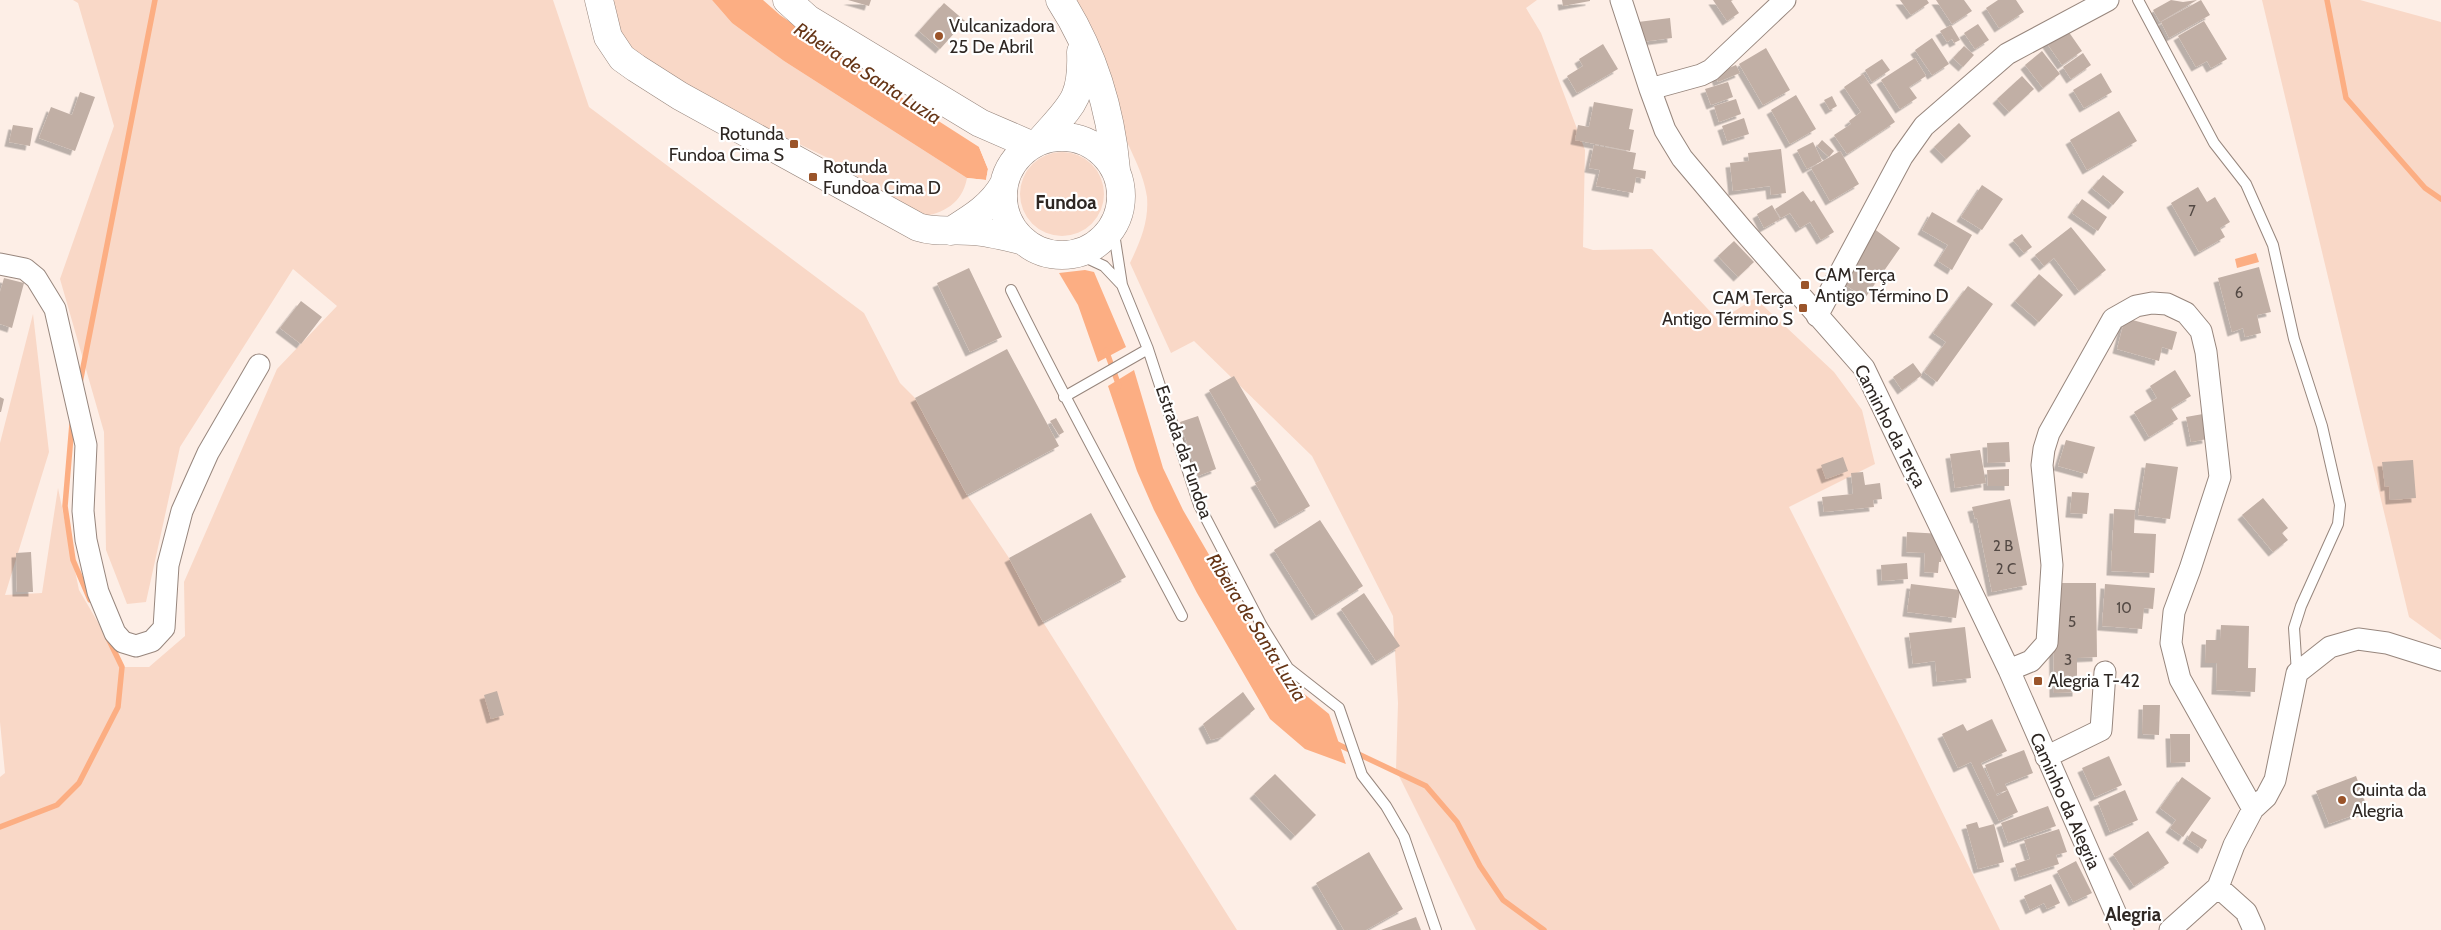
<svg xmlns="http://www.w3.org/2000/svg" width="2441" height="930" font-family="Cabin,sans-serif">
  <defs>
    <filter id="shadow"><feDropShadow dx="-4.5" dy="4.5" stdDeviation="0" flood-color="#0004"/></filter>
  </defs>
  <rect width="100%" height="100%" fill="#fdeee6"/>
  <path fill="#f9d8c7" d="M73 0H553L589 107 864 313 900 383 915 398 967 495 1009 558 1043 622 1237 930H0V777L5 773 0 722V443L33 314 49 452 5 595 42 593 58 488 79 590 124 667H149L185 636 184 582 277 369 337 306 293 269 180 447 146 602 127 604 106 550 104 432 60 279 114 126 78 3Z
    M611 0H712L732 23 784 61 967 178C962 204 944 213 920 217L830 159 715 103 619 45Z
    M1075 0H1537L1526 8 1541 33 1585 150 1583 247 1593 250 1652 249 1719 321 1755 298 1834 372 1862 410 1875 464 1789 507 1900 726 2000 930H1476L1396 770 1398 703 1393 616 1312 456 1194 341 1171 353 1130 263C1140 242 1149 222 1147 197 1143 167 1123 140 1115 111 1104 73 1099 33 1075 0Z
    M2262 0H2360L2441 22V640L2409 617Z
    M1020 194a42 42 0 1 1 84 0a42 42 0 1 1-84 0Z"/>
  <path fill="#fcae83" d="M712 0H763L780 15 862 72 979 147 988 169 986 180 967 178 784 61 732 23Z
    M2256 253 2259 262 2237 268 2235 259Z
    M1085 270 1094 272 1126 347 1098 362 1078 305 1059 273Z
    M1134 370 1163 468 1183 510 1272 663 1282 676 1329 714 1346 764 1305 749 1270 719 1197 593 1154 510 1137 471 1108 386Z"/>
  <path fill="#fdeee6" d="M979 147 984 150 991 169 987 183 971 181 967 178 986 180 988 169Z
    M1332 719 1335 720 1348 763 1347 766Z"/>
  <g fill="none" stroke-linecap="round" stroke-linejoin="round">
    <path stroke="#fcae83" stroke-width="5.5" d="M2327 0 2346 98 2425 188 2441 199
      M1106 350 1119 386
      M80 383 155 0
      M72 424 65 506 73 560 90 600
      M1335 743 1426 786 1457 822 1480 866 1503 900 1544 930
      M0 827 57 805 79 783 118 707 122 667 108 638"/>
  </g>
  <path fill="#c1afa5" filter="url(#shadow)" d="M848 0H871L869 6Z
    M1562 0H1590V1L1563 6Z
    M1713 0H1733L1731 1 1739 13 1727 21Z
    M1900 0H1927L1929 3 1911 15Z
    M1936 0H1964L1972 11 1952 24Z
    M1998 0H2016L2024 12 1999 28 1986 8Z
    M2171 0 2183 2 2197 0 2160 22 2153 10Z
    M2201 0 2210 15 2169 38 2161 22Z
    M944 3 965 21 940 49 919 31Z
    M1670 18 1672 38 1641 42 1638 22Z
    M2204 21 2227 59 2211 68 2207 61 2196 67 2178 36Z
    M1978 24 1989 40 1975 49 1964 33Z
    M1951 25 1960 40 1954 43 1952 39 1947 42 1940 31Z
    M2066 28 2082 51 2062 65 2046 42Z
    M1932 38 1949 64 1932 75 1915 50Z
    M1603 44 1618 69 1577 93 1567 76 1583 66 1579 59Z
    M1964 46 1974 55 1963 67 1953 58Z
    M1766 48 1790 90 1763 105 1739 64Z
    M2042 51 2060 74 2043 88 2025 65Z
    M2083 53 2091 65 2071 79 2063 67Z
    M1915 58 1926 76 1909 87 1917 98 1900 109 1881 80Z
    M1882 59 1890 70 1872 82 1865 70Z
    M1736 65 1740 73 1718 82 1715 74Z
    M2101 73 2112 92 2084 108 2073 90Z
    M1863 74 1895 122 1847 154 1834 135 1851 124 1849 121 1861 112 1844 87Z
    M2022 76 2034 89 2009 112 1997 99Z
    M1728 82 1733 97 1711 105 1705 89Z
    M80 92 95 97 75 151 39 138 51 107 72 115Z
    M1796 95 1816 129 1790 144 1771 110Z
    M1832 96 1837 106 1830 110 1824 100Z
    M1736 99 1741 114 1719 122 1714 106Z
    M1594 102 1633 109 1629 129 1634 130 1630 151 1575 140 1578 125 1589 127Z
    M2119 111 2137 141 2087 170 2070 140Z
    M1744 118 1749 134 1727 141 1722 126Z
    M1959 123 1971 136 1946 159 1934 147Z
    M13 125 33 128 30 146 9 142Z
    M1822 140 1834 151 1829 157 1817 146Z
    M1813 142 1822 161 1807 169 1797 150Z
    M1594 145 1636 153 1633 169 1646 171 1645 179 1636 177 1633 193 1596 186 1600 170 1589 168Z
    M1781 149 1786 193 1771 195 1770 186 1733 191 1730 163 1749 161 1748 153Z
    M1840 151 1859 184 1830 201 1811 168Z
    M2103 175 2124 192 2113 205 2092 188Z
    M1982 185 2003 199 1982 230 1961 217Z
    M2198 187 2207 202 2215 197 2230 222 2220 228 2225 237 2199 252 2171 203Z
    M1803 191 1811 202 1814 200 1834 232 1821 240 1810 222 1800 228 1790 213 1781 218 1775 209Z
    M2082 199 2107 217 2098 231 2072 213Z
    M1772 205 1780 219 1764 228 1757 214Z
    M1932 212 1972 235 1952 270 1938 261 1948 245 1922 230Z
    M2071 227 2106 270 2079 291 2054 258 2044 266 2035 255Z
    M1873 228 1900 248 1865 298 1840 281Z
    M2022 234 2032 247 2024 253 2013 240Z
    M1734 241 1754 262 1738 277 1718 256Z
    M2259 267 2271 312 2257 315 2261 333 2245 337 2243 328 2232 332 2218 278Z
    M969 268 1002 337 970 352 937 283Z
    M2039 274 2063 295 2039 322 2015 301Z
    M4 278 24 283 12 328 0 324V292Z
    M1968 286 1993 304 1937 382 1924 372 1946 342 1933 333Z
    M301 301 322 317 301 344 280 328Z
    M2125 318 2177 332 2172 350 2162 347 2159 361 2117 349Z
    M1007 349 1059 446 967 495 915 398Z
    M1913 363 1922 375 1902 390 1893 377Z
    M2175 370 2191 396 2171 408 2178 419 2149 437 2134 412 2157 398 2150 386Z
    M1234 376 1310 506 1279 524 1255 483 1261 480 1209 390Z
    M0 397 4 399 1 412H0Z
    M2203 414 2207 439 2191 442 2186 417Z
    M1198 416 1216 469 1198 476 1180 422Z
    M1056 418 1064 432 1059 435 1050 421Z
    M2066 440 2095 447 2087 474 2058 466Z
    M2009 442 2010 462 1988 463 1987 443Z
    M1980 450 1986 483 1955 488 1950 454Z
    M1843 457 1848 471 1826 479 1821 465Z
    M2413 460 2416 498 2390 500 2389 486 2385 487 2382 462Z
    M2146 463 2178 467 2170 519 2138 515Z
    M2009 469V486H1988L1987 470Z
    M1863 472 1865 485 1880 483 1882 499 1873 500 1874 507 1824 512 1822 497 1853 494 1851 473Z
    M2072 492 2089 493 2087 514 2070 513Z
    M2263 498 2288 528 2282 533 2288 540 2273 552 2242 515Z
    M2010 499 2027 585 1992 592 1977 518 1975 519 1972 507Z
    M2114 509 2135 510 2134 533 2156 534 2154 573 2111 571Z
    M1091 513 1126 577 1043 622 1009 558Z
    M1320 520 1363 586 1316 616 1274 550Z
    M1907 532 1943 534 1941 562H1939L1938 573 1924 572 1925 553 1906 552Z
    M31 552 33 592H17L16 553Z
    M1907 563 1908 579 1882 581 1881 565Z
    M2053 583H2096L2097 657 2077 658V692L2054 693Z
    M1911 584 1960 590 1956 618 1907 612Z
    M2105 584 2155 588 2153 609 2144 608 2142 629 2102 626Z
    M1364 593 1400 646 1376 661 1341 609Z
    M2221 625 2249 626 2248 668H2256L2255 692 2216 690 2217 663H2205L2206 640H2220Z
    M1965 627 1971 678 1937 682 1935 661 1913 664 1909 633Z
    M497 691 504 715 491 719 484 695Z
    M1243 692 1255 709 1222 737 1211 740 1203 724Z
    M2143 705H2160L2159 735 2142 734Z
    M1992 719 2007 751 1981 763 1997 796 2008 790 2018 812 1999 821 1971 762 1958 768 1942 734 1963 724 1967 731Z
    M2170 734H2190V762L2171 763Z
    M2024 750 2033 773 2005 784 2008 790 1996 794 1985 765Z
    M2109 756 2122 785 2095 797 2082 768Z
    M1275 774 1316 815 1295 836 1254 794Z
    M2356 776 2368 810 2329 824 2316 791Z
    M2182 777 2211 798 2183 837 2170 828 2176 820 2160 808Z
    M2125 790 2138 820 2110 832 2098 802Z
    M2048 806 2056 826 2008 843 2001 823Z
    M1977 822 1979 828 1994 824 2004 862 1978 869 1966 825Z
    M2059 829 2067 852 2056 855 2059 864 2019 877 2015 864 2030 859 2024 840Z
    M2148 831 2169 863 2134 886 2113 854Z
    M2192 831 2207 840 2202 849 2187 839Z
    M1369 852 1403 909 1366 930H1344L1316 883Z
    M2076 861 2092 893 2073 902 2057 871Z
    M2051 884 2060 903 2047 909 2044 903 2030 910 2024 896Z
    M1416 917 1421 930H1381Z"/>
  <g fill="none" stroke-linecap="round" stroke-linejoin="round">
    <defs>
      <path id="service" d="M2138 0 2214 143 2246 184 2273 245 2294 339 2322 426 2340 505 2338 524 2301 606 2294 628 2297 673
        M1113 227 1122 285 1148 349 1199 505 1262 626 1288 668 1339 708 1362 775 1386 806 1404 837 1436 930
        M1076 253 1104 266 1121 284
        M1011 290C1065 400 1125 508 1182 616
        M1064 397 1148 349"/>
      <path id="minor" d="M1621 0 1650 89 1665 130 1682 158 1741 228 1864 368 2009 670 2123 930
        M1650 89 1701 75 1711 70 1785 0
        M0 264 25 269 36 278 55 309 86 445 83 511 86 540 98 592 115 633 123 642 136 646 152 641 164 628 168 565 182 511 208 453 259 365
        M1817 316 1902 157 1924 126 2007 54 2108 0
        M2009 670 2031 661 2047 643 2052 565 2042 465 2044 449 2049 433 2113 319 2136 306 2152 303 2167 304 2186 313 2201 331 2206 352 2220 477 2190 569 2174 612 2171 643 2180 679 2253 809
        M2046 757 2101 730 2105 672
        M2218 887 2246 912 2254 930
        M2170 930 2218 887 2234 845 2253 809 2266 797 2275 780 2297 673 2330 647 2358 639 2387 643 2441 660"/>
      <path id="secondary" d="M599 0 608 37 622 58 636 68 680 96 918 227C936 233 954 229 973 231 990 232 1007 237 1024 241
        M787 0 808 19 980 123 1031 145
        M1060 0C1093 51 1111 111 1116 170
        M1003 196a59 59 0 1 1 118 0a59 59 0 1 1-118 0Z
        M1040 141C1070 106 1083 101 1081 52
        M951 231C972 218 992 206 1004 184"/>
    </defs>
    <use href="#service" stroke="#97867d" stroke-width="12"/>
    <use href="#minor" stroke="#97867d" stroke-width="23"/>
    <use href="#secondary" stroke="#97867d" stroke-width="29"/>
    <use href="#service" stroke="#fff" stroke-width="10"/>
    <use href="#minor" stroke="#fff" stroke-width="21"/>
    <use href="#secondary" stroke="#fff" stroke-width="28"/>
  </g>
  <g fill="#9a542a" stroke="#fff" stroke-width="2">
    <circle cx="939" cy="36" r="5"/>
    <rect x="789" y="139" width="10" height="10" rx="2.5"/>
    <rect x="808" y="172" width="10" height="10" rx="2.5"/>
    <rect x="1800" y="280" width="10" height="10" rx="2.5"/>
    <rect x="1798" y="303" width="10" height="10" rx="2.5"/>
    <rect x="2033" y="676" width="10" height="10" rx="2.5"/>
    <circle cx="2342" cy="800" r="5"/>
  </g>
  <g text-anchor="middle" stroke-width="4.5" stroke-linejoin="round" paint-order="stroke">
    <g font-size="15" fill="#534944">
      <text x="2192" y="216">7</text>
      <text x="2239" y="298">6</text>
      <text x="2003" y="551">2 B</text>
      <text x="2006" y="574">2 C</text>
      <text x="2124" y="613">10</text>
      <text x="2072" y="627">5</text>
      <text x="2068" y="665">3</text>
    </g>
    <g font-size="18" fill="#2e2723" stroke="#fff" text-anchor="start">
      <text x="949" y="32">Vulcanizadora<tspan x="949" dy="21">25 De Abril</tspan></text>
      <text x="784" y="140" text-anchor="end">Rotunda<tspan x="784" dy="21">Fundoa Cima S</tspan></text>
      <text x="823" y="173">Rotunda<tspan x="823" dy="21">Fundoa Cima D</tspan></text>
      <text x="1815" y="281">CAM Terça<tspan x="1815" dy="21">Antigo Término D</tspan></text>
      <text x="1793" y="304" text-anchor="end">CAM Terça<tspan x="1793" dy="21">Antigo Término S</tspan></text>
      <text x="2048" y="687">Alegria T-42</text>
      <text x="2352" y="796">Quinta da<tspan x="2352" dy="21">Alegria</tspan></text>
    </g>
    <g font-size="18" fill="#2e2723" stroke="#fff">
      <text transform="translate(1890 426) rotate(63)" y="6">Caminho da Terça</text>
      <text transform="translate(1184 452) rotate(71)" y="6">Estrada da Fundoa</text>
      <text transform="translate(2065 801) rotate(66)" y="6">Caminho da Alegria</text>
    </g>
    <g font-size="19" font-style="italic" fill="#663516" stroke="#fff">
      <text transform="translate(868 73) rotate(33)" y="7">Ribeira de Santa Luzia</text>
      <text transform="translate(1257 627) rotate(58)" y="7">Ribeira de Santa Luzia</text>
    </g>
    <g font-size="19" font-weight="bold" fill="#2e2723" stroke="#fff">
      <text x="1066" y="209">Fundoa</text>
      <text x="2133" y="921">Alegria</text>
    </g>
  </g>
</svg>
